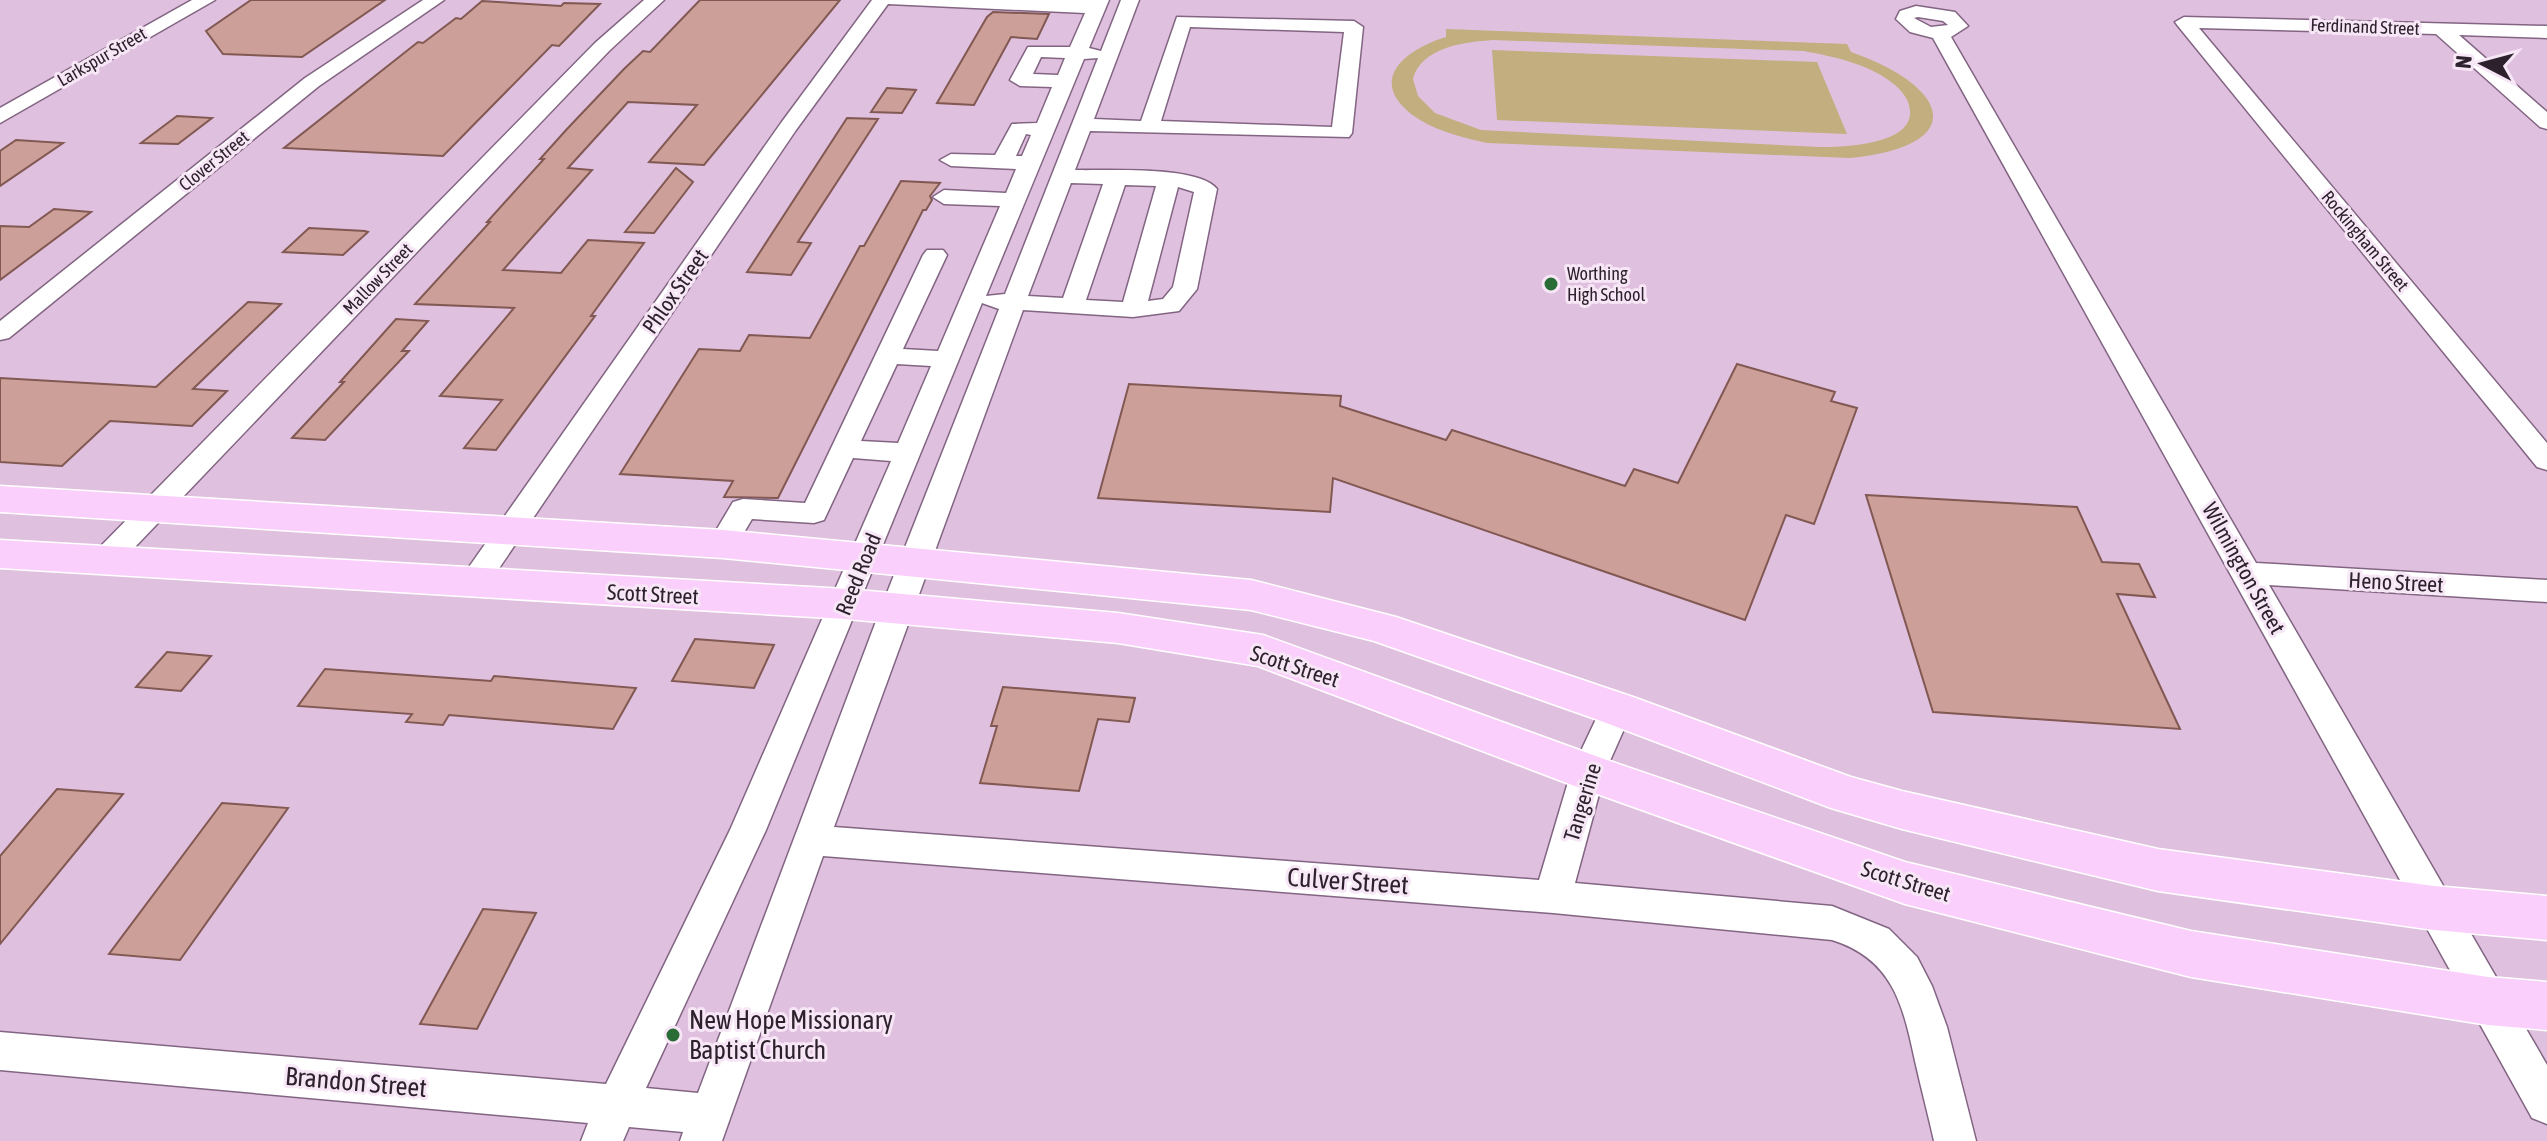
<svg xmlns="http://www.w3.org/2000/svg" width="2547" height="1141" font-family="'Asap Condensed',sans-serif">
  <rect width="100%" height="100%" fill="#e0c0df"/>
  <path fill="#c2ae7f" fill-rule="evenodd" d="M1446 29 1847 44 1851 52C1949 86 1972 146 1849 158L1487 143C1461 137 1432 130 1411 114 1366 78 1409 48 1446 37ZM1493 40 1804 51C1835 57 1870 64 1895 85 1903 92 1910 101 1910 112 1911 145 1843 147 1820 147L1481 130 1435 113 1418 96 1413 79C1421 47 1465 42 1493 40Z
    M1492 50 1817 62 1847 134 1497 120Z"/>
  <path fill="#cd9f99" stroke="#815852" stroke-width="2" d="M251 0H385L302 57 223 54 206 31Z
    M700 0H840L704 165 649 162 697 105 628 102 568 168 592 170 503 270 561 273 588 240 644 243 591 316H595L496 450 464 448 502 400 440 396 514 308 415 304 490 222H487L544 159H540L567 129 624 69 643 51 650 52Z
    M482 1 561 6 564 3 600 4 559 46 552 45 443 156 284 148 418 42 423 43 456 18 461 19Z
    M993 12 1049 14 1037 39 1011 37 974 105 937 103 987 17Z
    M887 88 916 90 902 113 871 112Z
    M177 116 212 118 178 144 141 143Z
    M847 118 878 119 798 242 811 243 791 275 747 272Z
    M16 140 63 143 0 186V151Z
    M676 168 693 182 654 233 625 232Z
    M901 181 940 183 930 196 932 200 926 210H923L778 498 724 497 733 481 620 474 699 349 740 351 749 335 810 338 860 246H864Z
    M54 209 91 212 0 280V226L29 227Z
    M309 228 365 231 368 232 343 255 283 252Z
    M248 302 281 304 193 389 227 391 192 426 110 421 62 466 0 462V378L156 387Z
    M396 319 428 321 402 351H409L325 440 292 438 344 382H340Z
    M1737 364 1835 392 1831 401 1857 408 1814 524 1786 515 1745 620 1333 478 1330 512 1098 498 1129 384 1341 396 1340 406 1446 440 1452 430 1625 486 1634 469 1678 483Z
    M1866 495 2077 507 2102 562 2139 564 2155 597 2117 594 2180 729 1933 712Z
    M695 639 774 645 754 688 672 681Z
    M167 652 211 656 181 691 136 687Z
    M325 669 491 681 494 676 636 688 613 729 449 715 443 725 406 722 412 714 298 706Z
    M1003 687 1135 698 1129 722 1098 719 1079 791 980 783 997 726H991Z
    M57 789 123 794 0 944V856Z
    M222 803 288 808 180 960 109 954Z
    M483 909 536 913 477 1029 420 1024Z"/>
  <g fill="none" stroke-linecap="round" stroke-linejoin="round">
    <defs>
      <path id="minor" d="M192 0H215L0 123V108Z
        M423 0H444L319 86 9 338 0 340V321L305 78Z
        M644 0H664L609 51 115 568 104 571 93 568 89 561 93 554 595 43Z
        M872 0H1109L1089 48 1101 51 1121 0H1139L1094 119 1141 121 1177 17 1354 21 1363 27 1352 133 1349 137 1090 131 1075 170C1106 171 1198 165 1217 189L1197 289 1179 311 1133 317 1023 310 834 827 1539 880 1571 772 1605 700 1617 696 1629 700 1633 709 1605 772 1575 883 1832 906 1889 929 1917 957 1932 986 1947 1027 1976 1141H1934C1928 1114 1921 1088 1915 1061 1903 1005 1893 959 1832 940L1553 913 823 856 722 1141H680L683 1132 629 1127 623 1141H581L588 1123 0 1070V1032L606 1084 730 830 891 461 853 458 824 520 814 523 752 519 733 551 723 554 713 551 708 544 733 502 743 499 805 503 923 255 927 250H943L947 255 903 349 938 351 1000 206 944 204 933 197 944 190 1006 193 1016 169 951 166 940 160 951 154 995 155 1012 124 1037 123 1052 87 1020 86 1010 80 1028 47H1070L1085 13 888 4 796 130 483 592 472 595 461 592 457 584 781 123ZM1190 27 1344 32 1332 127 1161 121ZM1041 57 1065 58 1058 75 1033 74ZM1098 58 1005 294 986 296 1084 59ZM1026 134 1031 135 1022 156H1016ZM1071 183 1103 184 1063 298 1028 296ZM1125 185 1156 186 1123 302 1086 300ZM1178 187 1194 192 1173 287 1163 299 1148 301ZM982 303 999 309 881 608 698 1093 646 1088 766 830ZM897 364 931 366 898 443 861 441Z
        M1916 6 1955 12 1968 26 1951 37 2256 563 2547 580V602L2269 585 2547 1065V1124L2532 1118 1933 38 1910 32 1896 19 1900 11ZM1918 17 1943 21 1948 25 1931 27 1914 18Z
        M2184 17 2547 26V38L2459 35 2547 112V129L2540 127 2436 34 2199 28 2547 443V470L2537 467 2178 26 2175 22Z"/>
      <path id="major" d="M0 486 723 530 1251 580 1396 617 1633 697 1851 777 1902 791 2158 849 2434 886 2547 896V940L2434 930 2158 891 1902 829 1831 808 1601 721 1374 641 1251 610 723 558 0 512Z
        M0 540 846 589 1118 613 1263 635 1604 759 1905 862 2191 931 2488 977 2547 982V1030L2488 1025 2191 977 1905 904 1572 785 1258 666 1118 643 846 619 0 568Z"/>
    </defs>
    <use href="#minor" stroke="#826582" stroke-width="3"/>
    <use href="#major" stroke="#fff" stroke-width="3"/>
    <use href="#minor" fill="#fff" fill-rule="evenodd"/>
    <use href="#major" fill="#fbcffb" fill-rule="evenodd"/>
  </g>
  <g fill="#2a6c36" stroke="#f7e6f6" stroke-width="3">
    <circle cx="1551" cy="284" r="8"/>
    <circle cx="673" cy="1035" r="8"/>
  </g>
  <g text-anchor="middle" stroke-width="6" stroke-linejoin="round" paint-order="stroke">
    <g font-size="18" fill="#2d212d" stroke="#f7e6f6">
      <text transform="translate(2365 27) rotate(2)" y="6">Ferdinand Street</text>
      <text transform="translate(102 57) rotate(-30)" y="6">Larkspur Street</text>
      <text transform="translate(214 161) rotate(-39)" y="6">Clover Street</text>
      <text transform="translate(2365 241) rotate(50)" y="6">Rockingham Street</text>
      <text transform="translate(378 279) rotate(-46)" y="6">Mallow Street</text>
    </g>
    <g font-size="18" fill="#2d212d" stroke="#f7e6f6" text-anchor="start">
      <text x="1567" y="280">Worthing<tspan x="1567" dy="21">High School</tspan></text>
    </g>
    <g font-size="22" fill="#2d212d" stroke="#f7e6f6">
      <text transform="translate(675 291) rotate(-55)" y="8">Phlox Street</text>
      <text transform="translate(2244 568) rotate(61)" y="8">Wilmington Street</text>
      <text transform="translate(858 574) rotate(-68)" y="8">Reed Road</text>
      <text transform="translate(2396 582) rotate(3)" y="8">Heno Street</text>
      <text transform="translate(653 594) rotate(3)" y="8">Scott Street</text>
      <text transform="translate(1295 666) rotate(18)" y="8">Scott Street</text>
      <text transform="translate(1582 802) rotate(-73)" y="8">Tangerine</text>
      <text transform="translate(1906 881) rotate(17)" y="8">Scott Street</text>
    </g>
    <g font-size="26" fill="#2d212d" stroke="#f7e6f6">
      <text transform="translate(1348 881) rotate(4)" y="9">Culver Street</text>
      <text transform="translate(356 1082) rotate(5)" y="9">Brandon Street</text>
    </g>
    <g font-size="26" fill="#2d212d" stroke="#f7e6f6" text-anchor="start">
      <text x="689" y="1029">New Hope Missionary<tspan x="689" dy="30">Baptist Church</tspan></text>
    </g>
  </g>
  <g transform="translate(2483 64) rotate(276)" stroke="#f7e6f6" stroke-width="6" paint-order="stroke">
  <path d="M0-6L14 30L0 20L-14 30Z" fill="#2d212d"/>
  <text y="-12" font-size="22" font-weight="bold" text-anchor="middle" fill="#2d212d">N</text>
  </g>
</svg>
